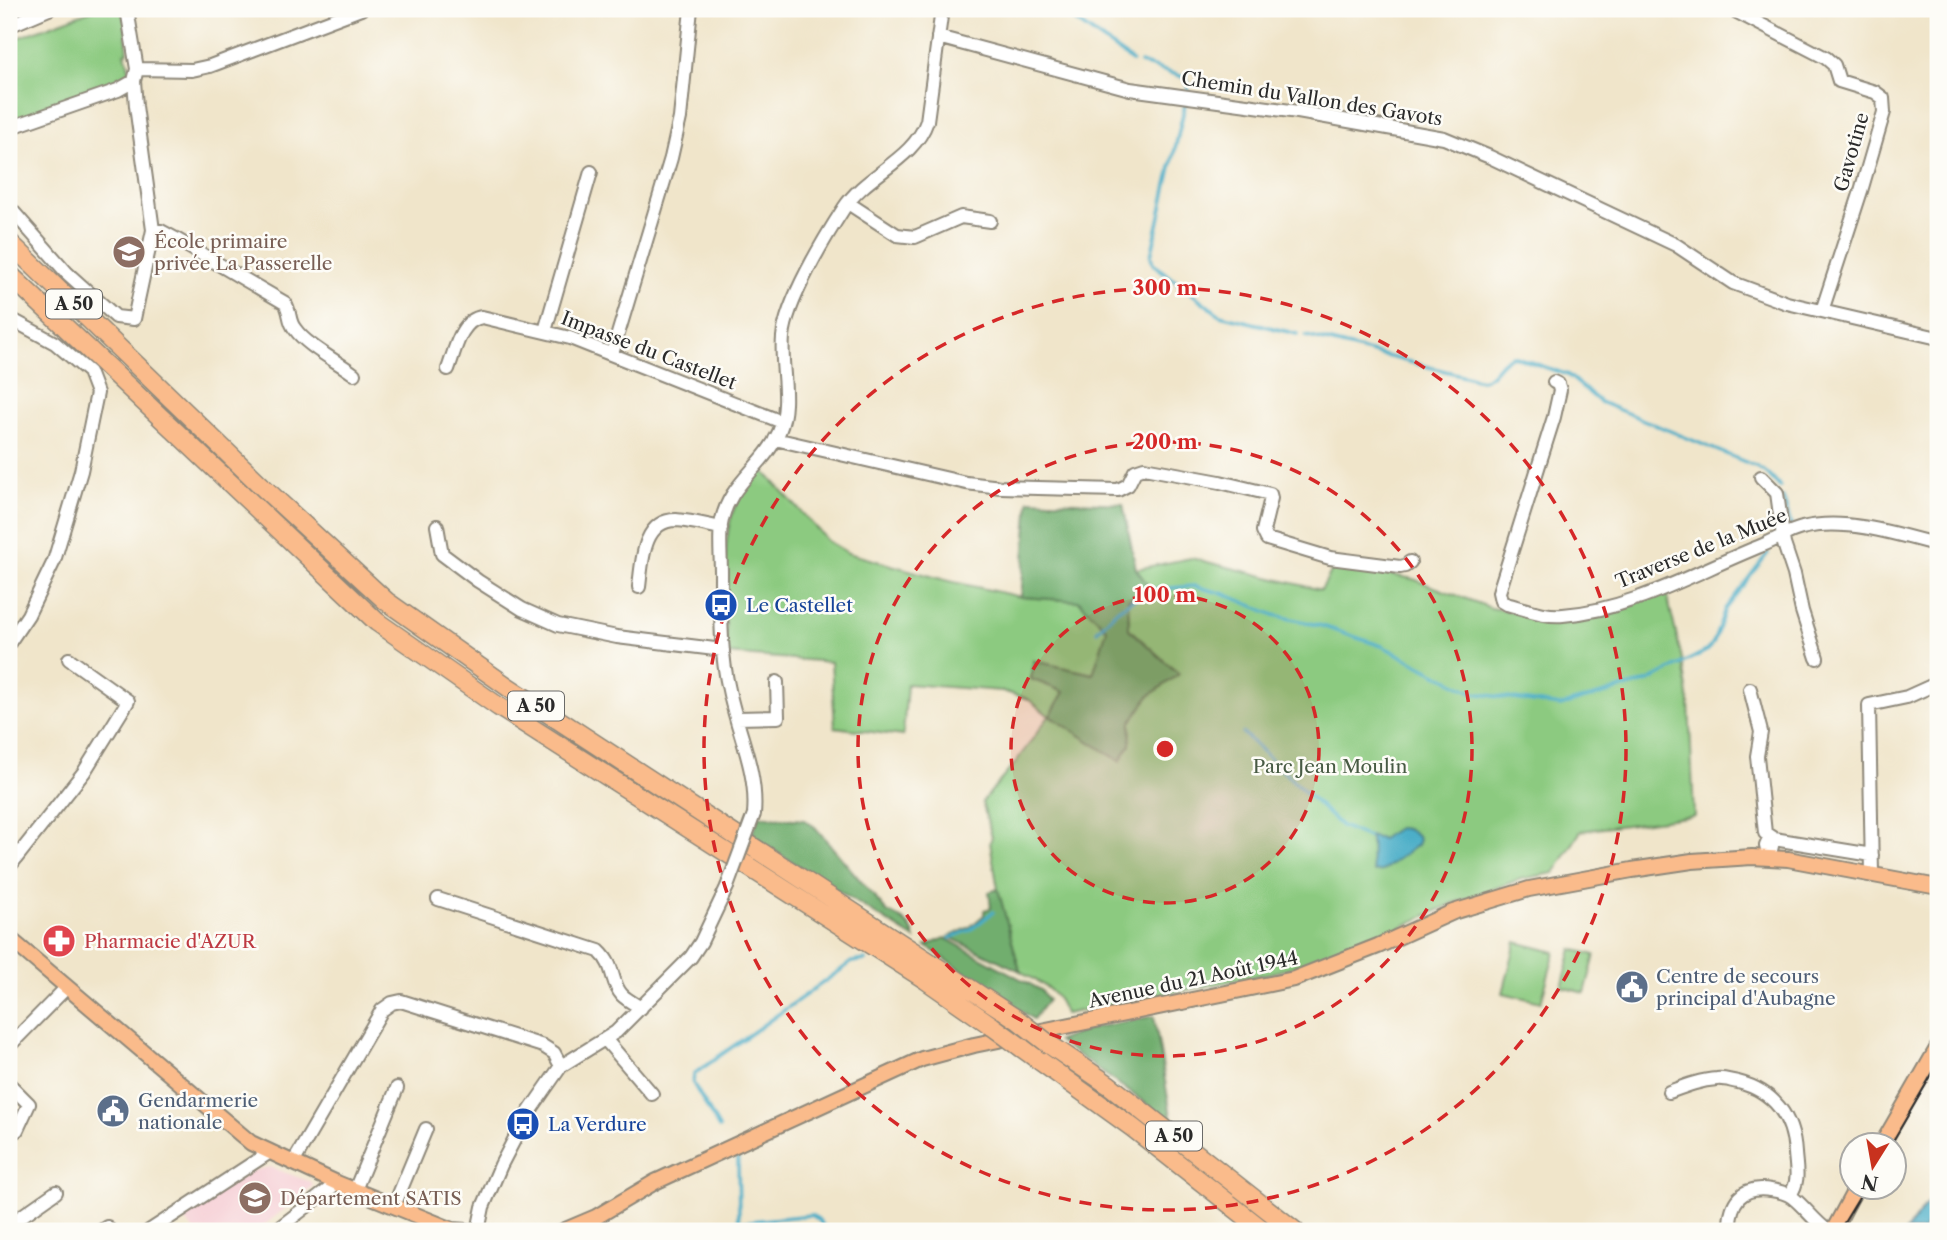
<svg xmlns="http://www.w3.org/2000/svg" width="1947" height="1240" font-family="'Libre Caslon Text',serif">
  <rect width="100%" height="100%" fill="#fdfcf7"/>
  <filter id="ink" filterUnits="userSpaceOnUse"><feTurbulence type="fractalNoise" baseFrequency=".0143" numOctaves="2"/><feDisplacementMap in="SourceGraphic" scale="14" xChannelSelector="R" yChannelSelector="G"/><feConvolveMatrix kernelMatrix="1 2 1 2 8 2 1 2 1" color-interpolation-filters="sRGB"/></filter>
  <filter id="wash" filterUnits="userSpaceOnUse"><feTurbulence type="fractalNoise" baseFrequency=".00686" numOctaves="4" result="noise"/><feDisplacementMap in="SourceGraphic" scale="28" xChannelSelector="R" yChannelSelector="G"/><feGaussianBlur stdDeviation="1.57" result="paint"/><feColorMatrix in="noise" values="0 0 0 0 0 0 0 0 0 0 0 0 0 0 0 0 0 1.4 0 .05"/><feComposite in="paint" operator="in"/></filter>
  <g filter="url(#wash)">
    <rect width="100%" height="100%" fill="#f0e5ca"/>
    <path fill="#f6cfd6" d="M270 1167 311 1182 313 1186 257 1231H194L182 1216 251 1171Z"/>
    <path fill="#8cca80" stroke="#5c7a56" stroke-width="2" d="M95 9H119L124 15 128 52 125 53 130 72 127 80 9 122V41Z
      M761 468 828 541 848 553 945 580 1021 597 1079 601 1108 628 1093 674 1034 661 1064 692 1050 716 1130 745 1131 722 1149 696 1179 674 1129 629 1128 599 1136 569 1191 558 1321 590 1332 570 1388 574 1413 579 1491 608 1563 620 1666 591 1683 663 1689 702 1694 816 1581 831 1554 873 1521 879 1454 903 1348 951 1272 973 1065 1014C1057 989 1041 984 1020 971L998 889 990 842 992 837 982 802 1013 766 1049 716 1028 699 1002 691 907 684 903 736 835 727 831 662 727 654C726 609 717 532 741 494 746 485 755 477 761 468Z
      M1516 942 1555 952 1541 1002 1503 993Z
      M1572 949 1595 955 1585 993 1562 987Z"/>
    <path fill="#71ae6e" stroke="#4e6c4c" stroke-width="2" d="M1029 500 1123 504 1136 569 1150 588 1128 599 1129 629 1179 674 1149 696 1131 722 1130 745 1120 761 1050 716 1064 692 1031 679 1034 661 1093 674 1107 629 1079 601 1021 597Z
      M759 816 804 820 815 827 887 912C901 918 912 924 915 939L751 836Z
      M998 889 1020 971 949 937 970 927 984 915V910L991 908 989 892Z
      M945 938 1041 990 1048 1000 1033 1019 926 946Z
      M1154 1016 1172 1122 1058 1041 1092 1028Z"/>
    <path fill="#48adc7" stroke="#3a6c79" stroke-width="2" d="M1398 828C1408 829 1414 830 1419 839L1417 845 1382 871 1374 872C1368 860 1375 845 1369 836L1381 839Z
      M1938 1189V1209L1922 1231H1906Z"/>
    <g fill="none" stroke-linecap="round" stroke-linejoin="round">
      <path stroke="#48adc7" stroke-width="3.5" d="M1059 9 1132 61
        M1140 63 1183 77 1188 82V93
        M1186 100 1151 256 1153 264 1220 315 1297 334
        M1306 336 1481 380C1495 378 1498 360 1513 356L1568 375 1600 402 1755 466 1768 474 1780 487
        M1783 498 1791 525
        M1097 631 1118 609 1148 590 1194 586 1225 594 1274 615 1322 626 1382 646 1474 693 1560 706 1649 681 1708 650 1714 641 1725 609 1768 553
        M1243 733 1341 826 1368 837
        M950 938 970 930 993 912
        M719 1128 693 1083 694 1074 852 962 866 960
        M738 1156 739 1219 743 1222 811 1215 818 1219 827 1231"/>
    </g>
  </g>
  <g filter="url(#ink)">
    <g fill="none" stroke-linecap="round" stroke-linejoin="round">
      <defs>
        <path id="minor" d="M1731 9 1826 58 1834 65 1839 81 1875 92 1883 98 1884 112 1861 191 1822 311
          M9 26 49 9
          M938 37 1130 89 1298 112 1444 138 1490 157 1676 245 1733 283 1787 303 1938 338
          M137 69 192 70 210 66 361 9
          M9 128 118 90 134 81
          M848 203 897 235 915 237 961 217 990 221
          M9 207 67 273 116 317 134 319 153 230 136 106 134 81 137 69 127 9
          M153 230 161 231 174 238 285 303C291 312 288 321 295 329 307 346 337 361 354 374
          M9 318 55 343 89 372 97 393 81 471 54 561 28 615 9 643
          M545 331 591 172
          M612 354 671 158 680 118 691 9
          M448 369C455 351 460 320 482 317L570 338 782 422
          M1554 382 1558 384 1560 390 1554 417 1499 592 1501 601 1506 604C1523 608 1545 617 1563 615 1633 610 1699 570 1763 545 1776 540 1789 531 1802 528 1844 517 1898 534 1938 545
          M775 439 966 483 1001 487 1118 490 1128 485 1135 471 1144 468 1220 482 1270 494 1271 498 1263 531 1267 539 1330 558 1400 567 1405 566 1410 562
          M1761 477 1777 493 1784 544 1794 574 1802 611 1817 658
          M437 526 442 554 478 581 522 609 558 625 617 637 723 650
          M639 587C642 564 642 520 676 520 691 521 706 525 721 528
          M1750 689 1761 732 1757 756 1765 833 1774 839 1872 855
          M737 718 778 717 777 682
          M754 814C758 771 737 731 729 690 720 652 721 612 721 573 721 558 719 541 721 525 727 484 764 467 779 432 792 402 780 368 783 337 786 302 824 239 844 208 866 174 914 160 927 121L942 9
          M1770 837 1772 846 1769 858 1766 846Z
          M9 867 84 772 128 701 69 659
          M1872 874 1869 705 1907 697 1938 683
          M438 899 599 951C616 967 610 982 622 995 627 1000 635 1004 641 1008
          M605 1039 652 1094
          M9 1046 66 988
          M9 1084 29 1104 17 1130 9 1135
          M1669 1092C1685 1086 1700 1080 1717 1079 1724 1078 1731 1081 1738 1082 1774 1091 1793 1117 1795 1153 1796 1169 1800 1181 1790 1195
          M293 1163 382 1010 392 1003 401 1001 543 1046 554 1053 561 1066
          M355 1190 397 1088
          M394 1206 426 1129
          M9 1225 56 1192
          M101 1231 107 1227 110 1231
          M149 1231 270 1152
          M275 1231 337 1183
          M478 1231 483 1207 501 1165 527 1115 561 1066 616 1032 691 957 701 942 727 887
          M1730 1231C1729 1202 1741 1185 1771 1190 1778 1191 1787 1193 1792 1197 1805 1207 1814 1221 1828 1231"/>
        <path id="major" d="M9 938 251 1143 337 1183 453 1230 467 1231
          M1881 1146 1938 1047
          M563 1231 596 1217 655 1182 922 1059 974 1045 1294 979 1378 946 1453 912 1529 889 1632 870 1692 861 1752 857 1788 859 1938 887
          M1833 1231 1856 1188"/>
        <path id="highway" d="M9 242 267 491 386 601 508 687 1018 1020
          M9 274 377 622 499 707 926 980 992 1026
          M1050 1045 1109 1085 1295 1231
          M1022 1048 1133 1128 1264 1231"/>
      </defs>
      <use href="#minor" stroke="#8e887a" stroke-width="16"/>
      <use href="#major" stroke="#8e887a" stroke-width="18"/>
      <use href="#highway" stroke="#8e887a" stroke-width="21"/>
      <use href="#minor" stroke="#fff" stroke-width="12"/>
      <use href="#major" stroke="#fabb8b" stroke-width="14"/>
      <use href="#highway" stroke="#fabb8b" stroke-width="18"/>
      <path stroke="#2b2b2b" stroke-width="2" d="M1890 1146 1938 1064
        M1839 1231 1865 1188"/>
      <defs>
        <path id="minor-bridge" d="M727 887 754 814"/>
        <path id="highway-bridge" d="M1018 1020 1050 1045
          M992 1026 1022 1048"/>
      </defs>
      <use href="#minor-bridge" stroke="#8e887a" stroke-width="16" stroke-linecap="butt"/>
      <use href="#highway-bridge" stroke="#8e887a" stroke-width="21" stroke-linecap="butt"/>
      <use href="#minor-bridge" stroke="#fff" stroke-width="12"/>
      <use href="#highway-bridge" stroke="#fabb8b" stroke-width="18"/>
    </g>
  </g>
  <circle cx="1165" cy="749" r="154" fill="#d62828" fill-opacity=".12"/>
  <g fill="none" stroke="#d62828" stroke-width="3.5" stroke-dasharray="12 9">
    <circle cx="1165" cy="749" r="154"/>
    <circle cx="1165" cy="749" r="307"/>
    <circle cx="1165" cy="749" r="461"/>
  </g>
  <defs>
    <symbol id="school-disc" viewBox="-11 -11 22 22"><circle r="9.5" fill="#8d6e63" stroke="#fdfcf7"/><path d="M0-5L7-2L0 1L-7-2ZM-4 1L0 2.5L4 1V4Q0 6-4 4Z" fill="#fff"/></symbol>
    <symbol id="bus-disc" viewBox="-11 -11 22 22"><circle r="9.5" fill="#1a4fb4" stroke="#fdfcf7"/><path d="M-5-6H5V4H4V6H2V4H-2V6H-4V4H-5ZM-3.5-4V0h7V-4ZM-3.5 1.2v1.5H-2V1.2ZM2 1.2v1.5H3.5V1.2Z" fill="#fff"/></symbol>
    <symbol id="pharmacy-disc" viewBox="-11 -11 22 22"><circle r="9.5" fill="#e0444e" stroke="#fdfcf7"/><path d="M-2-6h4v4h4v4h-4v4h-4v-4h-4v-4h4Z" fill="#fff"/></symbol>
    <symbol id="civic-disc" viewBox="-11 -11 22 22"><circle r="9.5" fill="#5c6f8a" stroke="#fdfcf7"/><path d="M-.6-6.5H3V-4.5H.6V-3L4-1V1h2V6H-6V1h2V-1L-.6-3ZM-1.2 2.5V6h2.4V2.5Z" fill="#fff"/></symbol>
    <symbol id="university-disc" viewBox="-11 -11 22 22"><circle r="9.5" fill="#8d6e63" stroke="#fdfcf7"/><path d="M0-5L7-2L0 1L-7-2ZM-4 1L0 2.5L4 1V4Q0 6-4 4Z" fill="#fff"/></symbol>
  </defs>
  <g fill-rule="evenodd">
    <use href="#school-disc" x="110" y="233" width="38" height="38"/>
    <use href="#bus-disc" x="702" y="586" width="38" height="38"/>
    <use href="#pharmacy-disc" x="40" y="922" width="38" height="38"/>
    <use href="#civic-disc" x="1613" y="968" width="38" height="38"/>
    <use href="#civic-disc" x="94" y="1092" width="38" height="38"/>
    <use href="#bus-disc" x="504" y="1105" width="38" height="38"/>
    <use href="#university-disc" x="236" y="1179" width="38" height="38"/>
  </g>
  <g text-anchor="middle" stroke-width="5" stroke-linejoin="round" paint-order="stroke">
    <g fill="#fdfcf7" stroke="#6a6a68" stroke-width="2">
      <rect x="46" y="289.5" width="56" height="29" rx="5"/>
      <rect x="508" y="691.5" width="56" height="29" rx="5"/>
      <rect x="1146" y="1121.5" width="56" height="29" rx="5"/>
    </g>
    <g font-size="18" font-weight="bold" fill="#2b2b2b">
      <text x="74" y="310">A 50</text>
      <text x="536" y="712">A 50</text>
      <text x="1174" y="1142">A 50</text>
    </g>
    <g font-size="19" fill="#2b2b2b" stroke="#fdfcf7">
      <text transform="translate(1312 98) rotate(9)" y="7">Chemin du Vallon des Gavots</text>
      <text transform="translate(1851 152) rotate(-74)" y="7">Gavotine</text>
      <text transform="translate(649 350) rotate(21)" y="7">Impasse du Castellet</text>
      <text transform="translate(1701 548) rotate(-22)" y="7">Traverse de la Muée</text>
      <text transform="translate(1193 979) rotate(-12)" y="7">Avenue du 21 Août 1944</text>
    </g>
    <g font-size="19" fill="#785e54" stroke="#fdfcf7" text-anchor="start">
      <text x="154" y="248">École primaire<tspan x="154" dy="22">privée La Passerelle</tspan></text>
      <text x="280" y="1205">Département SATIS</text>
    </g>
    <g font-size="19" fill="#164399" stroke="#fdfcf7" text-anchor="start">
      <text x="746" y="612">Le Castellet</text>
      <text x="548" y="1131">La Verdure</text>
    </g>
    <g font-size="19" fill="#485b44" stroke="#fdfcf7">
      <text x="1330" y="773">Parc Jean Moulin</text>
    </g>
    <g font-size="19" fill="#be3a42" stroke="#fdfcf7" text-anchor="start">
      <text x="84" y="948">Pharmacie d'AZUR</text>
    </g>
    <g font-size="19" fill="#4e5e75" stroke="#fdfcf7" text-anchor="start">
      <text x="1656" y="983">Centre de secours<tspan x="1656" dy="22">principal d'Aubagne</tspan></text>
      <text x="138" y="1107">Gendarmerie<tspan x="138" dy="22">nationale</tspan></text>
    </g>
  </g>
  <circle cx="1165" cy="749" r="10" fill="#d62828" stroke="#fdfcf7" stroke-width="3.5"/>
  <g font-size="21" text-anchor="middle" font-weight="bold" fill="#d62828" stroke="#fdfcf7" stroke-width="5" stroke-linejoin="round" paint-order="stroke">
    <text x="1165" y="295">300 m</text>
    <text x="1165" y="449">200 m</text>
    <text x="1165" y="602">100 m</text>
  </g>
  <rect width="1947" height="1240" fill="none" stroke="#fdfcf7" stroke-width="35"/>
  <g transform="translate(1873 1166) rotate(191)"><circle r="33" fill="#fdfcf7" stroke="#a9a8a5" stroke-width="2"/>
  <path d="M0-5L12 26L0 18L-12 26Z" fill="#c8321e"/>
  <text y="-10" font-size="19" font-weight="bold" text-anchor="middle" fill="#2b2b2b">N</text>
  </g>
</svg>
